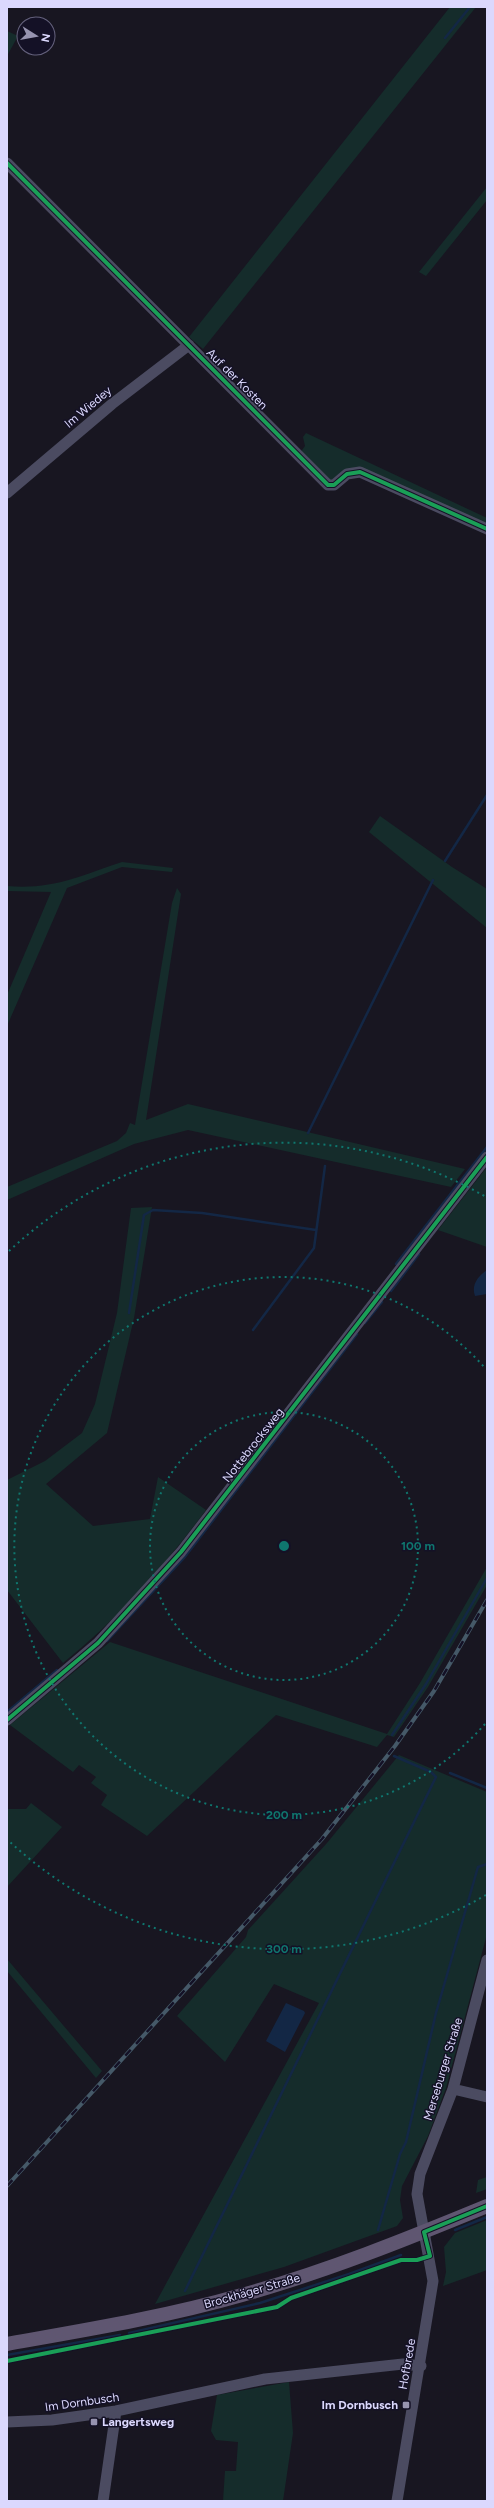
<svg xmlns="http://www.w3.org/2000/svg" width="494" height="2508" font-family="Figtree,sans-serif">
  <rect width="100%" height="100%" fill="#181621"/>
  <path fill="#152c2b" d="M450 7H476L203 349 189 337Z
    M7 31 18 36 7 56Z
    M487 187V200L426 276 419 272Z
    M306 433 487 518V527L359 470 334 480H328L300 453 305 446 303 437Z
    M380 816 452 867 487 889V928L369 832Z
    M122 862 173 868 172 872 122 867 67 888 7 1026V995L51 892 7 891V886C52 890 80 876 122 862Z
    M177 888 181 894 146 1120 188 1104 465 1169 451 1187 188 1130 134 1144 7 1200V1187L117 1141 126 1133 130 1123 135 1125 172 903Z
    M487 1167V1247L438 1230Z
    M152 1207 134 1318 107 1433 46 1484 93 1526 150 1519 158 1477 206 1510C164 1566 118 1619 63 1663L7 1590V1480L45 1461 82 1433 95 1404 117 1313 131 1208Z
    M487 1567V1585L428 1687 394 1737 387 1735 377 1747 276 1715 147 1836 101 1805 107 1795 91 1783 96 1777 79 1765 73 1772 10 1725 110 1642 387 1734 420 1683Z
    M399 1755 487 1792V1934L446 2088 428 2136 402 2186 400 2200 403 2218 397 2226 284 2267 155 2304 319 2003 274 1984 225 2062 177 2016 246 1937 248 1930 327 1843Z
    M31 1803 62 1827 7 1887V1809H26Z
    M7 1959 102 2071 96 2078 7 1971Z
    M487 2177V2189L476 2193 478 2180Z
    M487 2220V2270L443 2286 446 2272 444 2247 455 2233Z
    M289 2382 293 2433 283 2501H223L225 2471H236L238 2442 216 2440 211 2431 217 2395Z"/>
  <path fill="#132745" d="M487 1270V1294L475 1296C471 1285 478 1276 487 1270Z
    M286 2003 304 2011 305 2013 285 2052 266 2041Z"/>
  <g fill="none" stroke-linecap="round" stroke-linejoin="round">
    <path stroke="#132745" stroke-width="2.5" d="M445 38 470 7
      M445 861 487 795
      M308 1133 433 880
      M396 1264 487 1147
      M391 1291 419 1254
      M129 1313 144 1215 153 1210 202 1213 316 1230
      M365 1323 382 1302
      M253 1330 314 1248 325 1166
      M107 1641 184 1558 357 1334
      M7 1712 57 1670
      M392 1735 426 1684 487 1578
      M450 1773 487 1788
      M378 2230 400 2154 406 2142 436 2013 478 1867 487 1864
      M455 2230 487 2217
      M185 2291 436 1777 431 1772 394 1756
      M129 2333 260 2303 349 2274 401 2255
      M7 2355 120 2335"/>
    <path stroke="#4b4b61" stroke-width="11" d="M7 163 328 485H334L347 474 360 472 487 529
      M7 493 112 404 189 345
      M7 1720 98 1643 181 1552 487 1157
      M453 2089 487 2097
      M7 2422 52 2420 116 2411 265 2379 403 2364 421 2366
      M103 2501 116 2411
      M397 2501 433 2281 417 2194 420 2174 453 2089 487 1960"/>
    <path stroke="#5f5671" stroke-width="14" d="M7 2344C86 2330 165 2317 242 2295 325 2272 407 2239 487 2206"/>
    <defs>
      <path id="rail" d="M7 2186 322 1839 395 1746 434 1691 487 1600"/>
    </defs>
    <use href="#rail" stroke="#455968" stroke-width="4"/>
    <use href="#rail" stroke="#141126" stroke-width="2.5" stroke-dasharray="8" stroke-linecap="butt"/>
    <defs>
      <path id="cycleway" d="M7 163 328 485H334L347 474 360 472 487 529
        M7 1720 98 1643 181 1552 487 1157
        M7 2361 277 2307 291 2298 401 2260H417L430 2256 424 2232 487 2206"/>
    </defs>
    <use href="#cycleway" stroke="#141126" stroke-width="6"/>
    <use href="#cycleway" stroke="#1a9f57" stroke-width="4"/>
  </g>
  <g fill="none" stroke="#0f766e" stroke-width="2" stroke-dasharray="2 4">
    <circle cx="284" cy="1546" r="134"/>
    <path d="M485 1724A269 269 0 1 1 485 1368"/>
    <path d="M486 1895A403 403 0 0 1 9 1841M9 1251A403 403 0 0 1 486 1197"/>
  </g>
  <g fill="#9794b0" stroke="#141126" stroke-width="1.5">
    <rect x="402" y="2401" width="8" height="8" rx="2"/>
    <rect x="90" y="2418" width="8" height="8" rx="2"/>
  </g>
  <g text-anchor="middle" stroke-width="3" stroke-linejoin="round" paint-order="stroke">
    <g font-size="12" fill="#dbd8fd" stroke="#141126">
      <text transform="translate(237 379) rotate(45)" y="4">Auf der Kosten</text>
      <text transform="translate(88 407) rotate(-40)" y="4">Im Wiedey</text>
      <text transform="translate(253 1445) rotate(-52)" y="4">Nottebrocksweg</text>
      <text transform="translate(443 2069) rotate(-73)" y="4">Merseburger Straße</text>
      <text transform="translate(252 2291) rotate(-16)" y="4">Brockhäger Straße</text>
      <text transform="translate(407 2364) rotate(-80)" y="4">Hofbrede</text>
      <text transform="translate(82 2402) rotate(-8)" y="4">Im Dornbusch</text>
    </g>
    <g font-size="12" font-weight="bold" fill="#dbd8fd" stroke="#141126" text-anchor="end">
      <text x="398" y="2409">Im Dornbusch</text>
      <text x="102" y="2426" text-anchor="start">Langertsweg</text>
    </g>
  </g>
  <circle cx="284" cy="1546" r="6" fill="#0f766e" stroke="#141126" stroke-width="2"/>
  <g font-size="12" text-anchor="middle" font-weight="bold" fill="#0f766e" stroke="#141126" stroke-width="3" stroke-linejoin="round" paint-order="stroke">
    <text x="418" y="1550">100 m</text>
    <text x="284" y="1819">200 m</text>
    <text x="284" y="1953">300 m</text>
  </g>
  <rect width="494" height="2508" fill="none" stroke="#dbd8fd" stroke-width="16"/>
  <g transform="translate(36 36) rotate(101)"><circle r="19" fill="#141126" stroke="#64617c"/>
  <path d="M0-3L7 15L0 10L-7 15Z" fill="#9794b0"/>
  <text y="-6" font-size="11" font-weight="bold" text-anchor="middle" fill="#dbd8fd">N</text>
  </g>
</svg>
